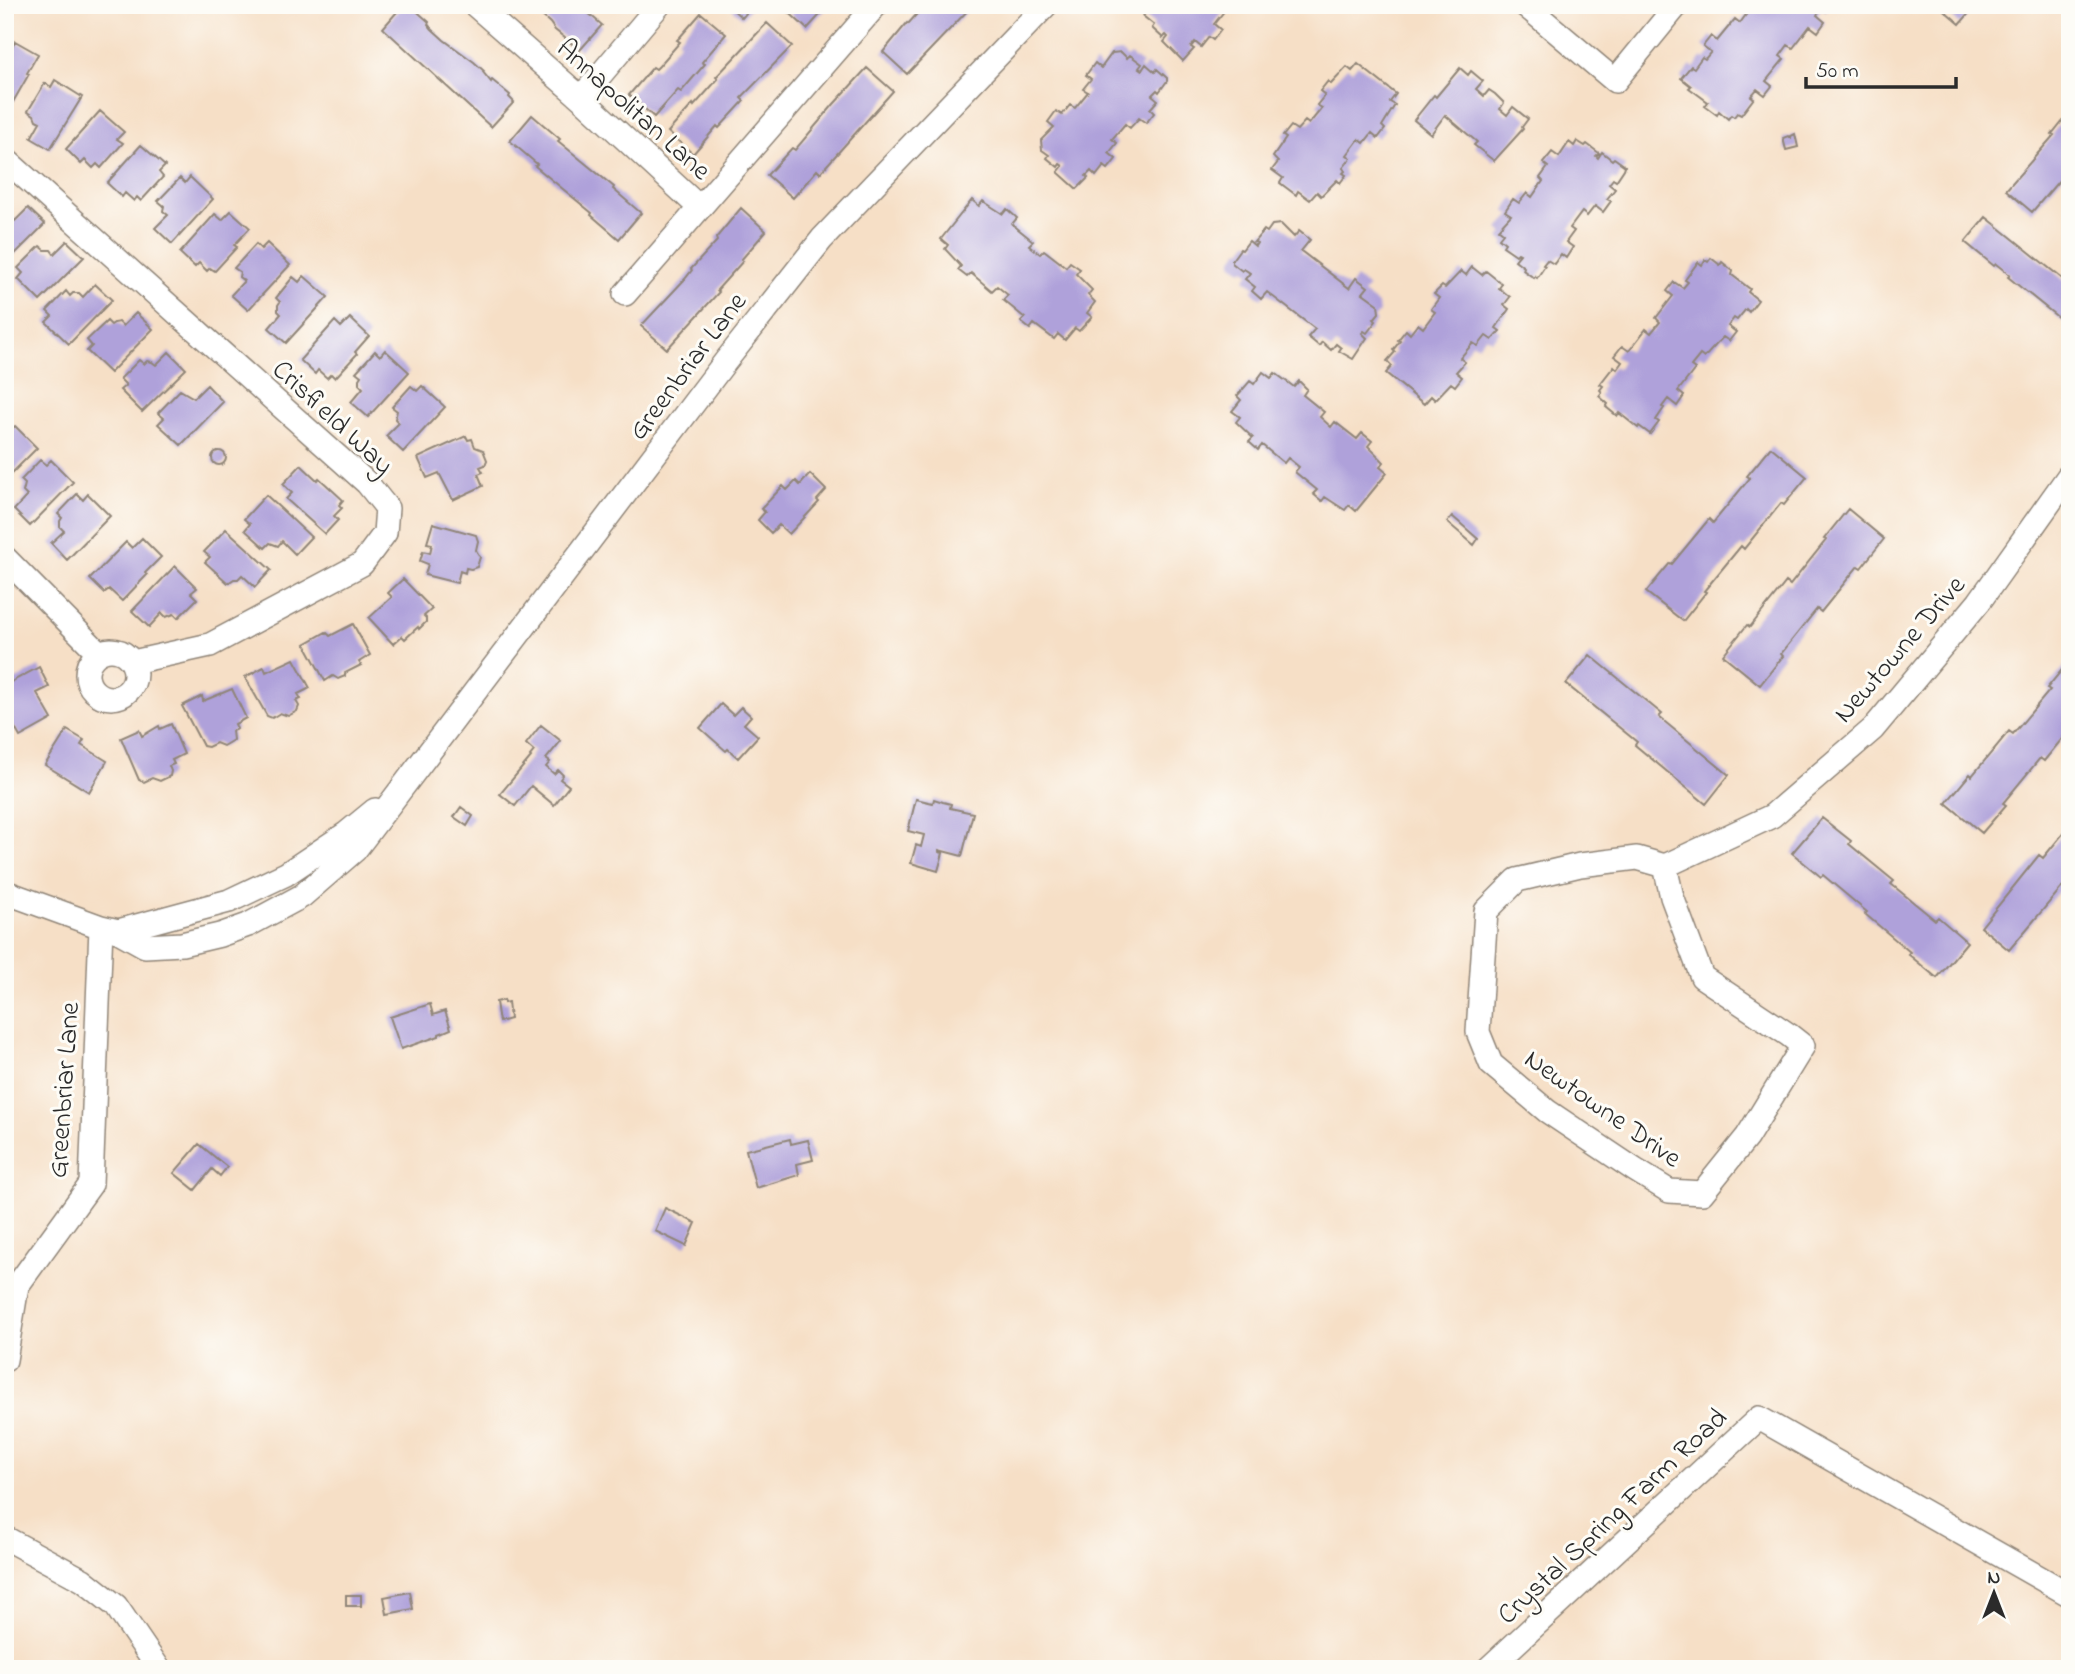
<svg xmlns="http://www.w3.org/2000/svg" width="2075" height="1674" font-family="'Indie Flower',sans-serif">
  <rect width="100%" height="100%" fill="#fdfcf7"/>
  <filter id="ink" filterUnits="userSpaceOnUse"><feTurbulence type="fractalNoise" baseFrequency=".0143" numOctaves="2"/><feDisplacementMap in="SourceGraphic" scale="14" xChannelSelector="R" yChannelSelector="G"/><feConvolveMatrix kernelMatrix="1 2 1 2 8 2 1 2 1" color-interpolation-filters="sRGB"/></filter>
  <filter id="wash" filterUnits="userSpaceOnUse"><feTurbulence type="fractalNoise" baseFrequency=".00686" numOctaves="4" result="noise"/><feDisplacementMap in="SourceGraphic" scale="28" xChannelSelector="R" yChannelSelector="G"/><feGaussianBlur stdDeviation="1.57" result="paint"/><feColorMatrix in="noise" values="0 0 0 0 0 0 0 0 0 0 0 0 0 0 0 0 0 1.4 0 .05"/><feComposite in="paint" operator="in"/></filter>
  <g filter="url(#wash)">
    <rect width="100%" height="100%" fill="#f6dfc6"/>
    <g id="blocks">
      <path fill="#afa1da" d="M403 5 410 8 411 6 429 22 428 24 432 29 444 40 474 62 484 71 483 72 491 82 492 80 510 95 509 97 514 102 491 127 383 28Z
        M530 5H579L602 25 580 50 555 30 550 23Z
        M728 5H753L742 18Z
        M781 5H829L807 29Z
        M925 5H973L907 74 883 52 907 23 908 24Z
        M1152 5H1229L1214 24 1221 30 1213 40 1209 37 1201 47 1195 42 1191 47 1194 49 1183 61 1164 42 1168 37 1166 35 1163 38 1152 28 1154 25 1143 16Z
        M1747 5H1830L1826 11 1822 8 1817 15 1825 22 1818 32 1810 26 1793 48 1788 45 1780 56 1784 59 1766 81 1772 86 1765 95 1757 89 1751 96 1754 98 1741 115 1737 113 1734 117 1731 115 1728 119 1719 111 1717 115 1705 106 1708 102 1689 88 1691 86 1681 78 1691 66 1694 68 1702 57 1705 59 1711 52 1703 46 1711 36 1717 41 1735 19 1740 23 1748 12 1744 9Z
        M1938 5H1976L1960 24Z
        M701 13 726 34 702 62 705 64 681 92 678 90 654 117 629 95 653 67 656 69 659 66 680 42 677 40 680 37Z
        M767 23 792 46 741 98 744 101 719 128 717 126 693 154 668 132 693 104 694 106 718 79 716 77Z
        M15 41 38 54 27 73 29 74 13 102 8 100 5 105V50L9 52Z
        M1121 52 1127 58 1130 55 1142 64 1139 68 1142 70 1146 64 1155 72 1157 69 1167 78V81L1159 92 1157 90 1152 95 1158 100 1150 109 1154 113 1146 123 1139 118 1130 128 1125 124 1112 139 1117 143 1109 153 1116 159 1108 169 1104 166 1096 176 1091 171 1086 176 1088 178 1077 189 1058 172 1063 166 1060 164 1058 167 1047 158 1049 155 1042 150 1041 140 1054 127 1048 122 1056 111 1062 115 1070 105 1075 108 1088 92 1083 89 1091 79 1086 75 1095 63 1101 68 1112 53Z
        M1358 64 1396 94 1390 102 1395 105 1382 126 1385 129 1378 138 1372 133 1364 143 1359 139 1347 155 1351 158 1343 168 1345 171 1343 173 1346 175 1340 183 1337 180 1321 196 1317 192 1310 200 1298 191 1296 195 1280 183 1283 178 1272 170 1278 162 1273 157 1286 138 1283 136 1291 126 1297 130 1305 121 1309 124 1322 108 1317 105 1325 95 1320 91 1328 81 1331 84 1347 67 1352 71Z
        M867 68 893 91 820 173 817 170 793 198 767 175 792 148 795 150 834 104Z
        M1460 68 1468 75 1471 71 1483 81 1476 89 1484 96 1489 90 1495 94 1504 103 1500 109 1507 115 1513 107 1528 119 1522 127 1523 129 1494 161 1474 145 1477 142 1445 115 1431 134 1414 120 1434 95 1436 97Z
        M55 80 82 97 50 149 31 138 40 122 36 120 34 115 28 111 45 83 51 87Z
        M100 111 124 132 117 139 123 143 101 168 97 164 93 168 85 160 81 164 66 149Z
        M532 115 560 139 558 141 614 187 613 189 641 213 619 239 591 215 592 213 535 166 537 164 510 141Z
        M2063 120 2070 125V165L2066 169 2068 170 2032 212 2006 190 2054 135 2052 134Z
        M1795 134 1798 147 1786 150 1783 138 1788 136 1791 138V136Z
        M1577 141 1585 146 1587 144 1599 153 1596 156 1598 158 1602 152 1612 160 1614 158 1625 166 1624 169 1616 181 1613 179 1609 184 1615 189 1607 199 1611 201 1603 212 1595 206 1587 216 1582 212 1570 228 1574 231 1566 242 1573 247 1566 258 1561 254 1554 264 1547 260 1543 265 1545 266 1537 278 1535 276 1534 278 1523 270 1524 267 1515 260 1520 254 1518 253 1516 255 1503 246 1505 243 1499 238 1503 233 1498 229 1511 215 1505 211 1513 199 1519 203 1527 193 1532 197 1543 181 1540 178 1548 167 1543 163 1552 152 1559 157 1569 142 1574 146Z
        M141 145 165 166 159 172 163 177 141 201 137 197 134 201 125 193 122 197 107 183Z
        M190 177 213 199 172 244 155 228 168 215 163 211 164 206 158 201 180 178 185 183Z
        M972 200 979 206 983 201 1003 214 1007 209 1017 218 1012 224 1033 241 1029 245 1040 254 1044 250 1066 267 1070 262 1080 269 1076 274 1092 290 1088 295 1095 302 1087 313 1092 317 1079 331 1075 328 1065 340 1058 334 1054 339 1034 324 1030 329 1021 322 1025 318 1003 300 1008 295 997 286 992 291 971 273 967 277 958 270 961 266 945 249 948 245 941 239Z
        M28 208 45 224 5 264V218H11L15 221Z
        M741 208 766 231 741 260 743 261 717 290 719 292 667 349 641 326 685 279 692 270 691 269 717 241 716 238Z
        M231 211 250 228 234 245 237 247 215 271 210 268 207 271 199 263 195 267 180 253 215 214 222 220Z
        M1986 217 2070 285V327L2008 277 2010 275 1996 264 1994 266 1965 242Z
        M1281 224 1294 237 1299 231 1310 240 1301 251 1349 288 1356 278 1368 287 1363 293 1378 304 1379 313 1374 319 1376 321 1367 333 1364 331 1362 333 1367 338 1353 359 1339 351 1341 348 1336 344 1331 350 1322 342 1319 346 1308 337 1315 329 1267 292 1261 299 1252 291 1255 287 1245 279 1250 273 1244 269 1242 271 1232 263V260L1240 249 1242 250 1249 241 1255 246 1257 243 1254 242 1264 230 1267 232 1272 225Z
        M67 241 84 257 40 301 18 279 23 273 18 268 40 246 45 250H51L54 254Z
        M267 243 290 265 248 310 231 295 244 281 239 277 240 272 234 268 256 244 261 249Z
        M1711 258 1720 265 1722 262 1733 271 1732 275 1750 289 1748 292 1758 300 1749 312 1746 309 1737 320 1734 318 1728 326 1736 332 1729 341 1723 337 1704 358 1700 355 1691 366 1695 369 1678 391 1684 396 1677 406 1668 399 1662 407 1664 408 1656 420 1659 422 1650 434 1639 426 1638 428 1619 413 1617 416 1606 407 1608 404 1599 396 1602 392 1600 390 1603 386 1600 384 1614 366 1617 369 1622 362 1614 356 1622 346 1629 351 1646 329 1651 333 1660 322 1656 318 1673 296 1667 291 1674 282 1683 288 1688 282 1685 280 1698 262 1702 265 1705 260 1708 262Z
        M1472 267 1482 275 1486 271 1502 284 1499 288 1510 297 1504 305 1509 309 1496 328 1500 331 1492 340 1486 336 1478 346 1473 343 1460 358 1465 362 1456 372 1462 377 1455 386 1451 383 1435 400 1431 396 1424 404 1386 373 1392 366 1387 361 1395 352 1393 350 1400 341 1398 340 1406 330 1410 334 1418 324 1423 328 1435 312 1431 309 1439 298 1434 294 1442 286 1445 288 1461 271 1466 275Z
        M304 276 328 297 286 343 269 328 281 314 278 311V305L280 302 276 298 293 277 299 282Z
        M95 284 112 300 69 344 46 322 52 316 47 311 66 291 70 296 73 293H79L83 297Z
        M136 313 153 329 110 373 87 351 92 346 87 340 107 321 111 325 114 323 119 322 123 326Z
        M350 318 369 336 355 352 357 354 335 378 331 374 327 378 318 370 315 374 300 360 335 321 341 327Z
        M385 350 409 372 368 417 351 402 363 388 359 384V379L361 376 356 372 375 351 380 356Z
        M169 352 186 369 142 412 120 390 126 385 120 379 139 360 144 364 147 361 152 362 156 365Z
        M1263 372 1271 378 1275 373 1294 387 1299 381 1307 389 1303 395 1324 412 1320 417 1331 427 1335 422 1357 439 1362 433 1372 441 1368 446 1384 462 1380 467 1387 473 1356 511 1349 505 1345 510 1325 497 1322 501 1313 494 1317 490 1295 472 1299 467 1288 458 1284 463 1262 445 1258 450 1249 442 1253 438 1236 422 1240 417 1232 411 1241 400 1237 396 1250 381 1254 384Z
        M207 385 223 402 181 445 158 424 164 418 158 413 180 390 194 398Z
        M411 386 417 391 422 386 445 407 403 452 386 436 399 423 395 419 397 411 392 407Z
        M15 426 37 448 5 480V427L9 431Z
        M466 436 468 440 472 439 475 447 483 450 487 460 485 465 480 467 483 472 478 474 483 486 453 500 439 473 427 478 418 458Z
        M1771 447 1807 477 1784 505 1781 503 1744 549 1741 546 1704 591 1706 592 1683 621 1646 592 1670 563 1672 564 1709 519 1713 523 1750 478 1747 476Z
        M212 458a7 7 0 1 1 14 0a7 7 0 1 1-14 0Z
        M40 460 46 465 51 460 73 482 30 526 14 510 27 496 23 492 25 484 21 480Z
        M301 465 317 480 319 478 343 500 339 505 342 508 334 516 338 520 325 534 286 499 292 493 283 484Z
        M810 474 826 490 817 500 819 502 789 534 779 525 771 533 758 520 765 512 761 509 783 486 787 490 796 481 800 485Z
        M77 494 83 500 88 494 110 516 67 560 51 543 64 531 60 527V521L62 518 58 514Z
        M266 495 311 537 295 554 282 541 278 546 270 543 265 548 245 530 250 524 244 519Z
        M1848 509 1884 539 1861 568 1858 566 1821 612 1817 609 1781 654 1783 656 1760 685 1723 655 1747 625 1750 627 1786 582 1790 585 1826 540 1824 539Z
        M1452 516 1478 539 1474 545 1447 522Z
        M433 523 476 535 478 541 476 550 480 557 477 567 471 569 466 568 465 573 460 571 457 583 425 575 428 564 420 561 423 551 430 553 432 544 427 543Z
        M226 529 271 570 255 587 242 575 238 579H234L228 583 205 562 210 557 204 552Z
        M142 538 161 557 145 573 147 575 122 601 109 589 104 593 90 579 126 542 132 548Z
        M175 566 197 588 191 593 197 599 178 618 174 614 166 617 162 613 149 627 132 611Z
        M403 579 432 609 424 616 426 618V622L419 629 418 627 405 639 402 636 393 644 369 618 392 597 388 593Z
        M353 624 370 655 359 662 361 665 345 673V676L338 679 333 676 325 681 305 644 326 632 330 636Z
        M1590 655 1662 714 1659 717 1729 775 1706 804 1635 745 1637 742 1566 684Z
        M294 659 310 688 298 694 301 699 296 701 299 706 297 711 288 716 280 713 272 718 267 716 245 677 264 667 266 672Z
        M2070 660V729L2044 761 2040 758 2003 803 2006 805 1982 833 1946 803 1970 774 1972 776 2009 731 2013 734 2050 690 2047 688Z
        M39 667 49 687 37 693 52 719 20 737 14 726 10 728 5 718V685Z
        M232 689 246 718 235 724 237 729 232 731 233 740 223 746 216 743 208 747 203 746 182 706 202 696 203 701Z
        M721 704 733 715 741 707 751 716 744 724 758 736 738 758 728 749 726 751 700 728Z
        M171 724 184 754 172 760 174 764 169 766 171 771 170 776 160 781 152 778 144 782 139 780 121 738 139 730 142 736 159 726 160 729Z
        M541 725 561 741 546 759 550 762 546 767 554 774 558 770 563 775 560 779 569 786 554 805 531 786 515 806 500 794 531 757 530 756 534 751 526 744Z
        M67 730 84 740 81 745 107 761 89 792 45 765Z
        M916 799 933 803 934 799 943 802 951 804 950 808 973 813 962 856 939 850V852L943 853 938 871 911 863 916 845 921 847 924 835 908 831Z
        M461 807 473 816 467 826 454 817Z
        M1822 818 1851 841 1849 844 1894 881 1891 884 1935 920 1938 917 1967 942 1937 978 1908 954 1910 952 1865 914 1867 912 1823 875 1821 877 1792 853Z
        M2070 825V882L2068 880 2009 950 1981 927 2039 855 2043 858Z
        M504 1000V1003L508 1002 510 1019 499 1022 496 1002Z
        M430 1004 433 1015 445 1011 451 1029 439 1034V1036L401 1049 390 1017Z
        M790 1139 791 1144 808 1140 813 1160 797 1164 799 1175 756 1188 746 1150Z
        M199 1144 227 1167 220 1176 212 1169 195 1190 174 1173Z
        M665 1208 696 1223 686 1246 655 1231Z
        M410 1592 413 1609 387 1614 384 1597Z
        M346 1595H361V1606H346Z"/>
    </g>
  </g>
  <g filter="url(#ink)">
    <use href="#blocks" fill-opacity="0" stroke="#908578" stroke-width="2"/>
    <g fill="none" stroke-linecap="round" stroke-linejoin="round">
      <defs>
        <path id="minor" d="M475 5 581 98 700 208
          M1525 5 1615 81 1677 5
          M581 98 659 5
          M5 159 367 483 387 508 385 533 362 564 210 645 133 662
          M625 294 876 5
          M5 558 99 653
          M87 674a24 24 0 1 1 48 0a24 24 0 1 1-48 0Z
          M1665 866 1672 897 1702 977 1789 1035 1803 1046 1747 1137 1702 1193 1669 1191 1635 1170 1547 1111 1491 1064 1478 1032 1486 911 1517 880 1580 865 1637 858 1665 866 1772 816 1873 729 1979 602 2070 474
          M5 892 101 927 118 931 145 946 182 944 220 935 248 925 302 896 355 850 725 362 822 239 1046 5
          M118 931 229 901 286 874 347 833 375 810
          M5 1360 17 1286 91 1184 101 927
          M5 1538 83 1580 116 1606 159 1669
          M1488 1669 1759 1418 2070 1595"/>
      </defs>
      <use href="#minor" stroke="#908578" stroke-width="26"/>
      <use href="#minor" stroke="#fff" stroke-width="23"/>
    </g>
  </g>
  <g text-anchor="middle" stroke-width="6" stroke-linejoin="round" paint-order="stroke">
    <g font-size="28" fill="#2b2b2b" stroke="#fdfcf7">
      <text transform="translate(635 108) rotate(42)" y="10">Annapolitan Lane</text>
      <text transform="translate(686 365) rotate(-53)" y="10">Greenbriar Lane</text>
      <text transform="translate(334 416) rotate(43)" y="10">Crisfield Way</text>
      <text transform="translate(1898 648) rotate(-49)" y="10">Newtowne Drive</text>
      <text transform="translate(62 1090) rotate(-86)" y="10">Greenbriar Lane</text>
      <text transform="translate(1604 1107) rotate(35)" y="10">Newtowne Drive</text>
      <text transform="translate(1611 1515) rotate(-43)" y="10">Crystal Spring Farm Road</text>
    </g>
  </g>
  <rect width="2075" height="1674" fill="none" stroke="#fdfcf7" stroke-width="28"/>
  <g transform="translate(1994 1593)" stroke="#fdfcf7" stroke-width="5" paint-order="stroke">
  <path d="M0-5L12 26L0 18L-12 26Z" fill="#2b2b2b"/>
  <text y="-10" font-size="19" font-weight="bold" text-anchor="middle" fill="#2b2b2b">N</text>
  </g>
  <path d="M1806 77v10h150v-10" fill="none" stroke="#2b2b2b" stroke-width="3.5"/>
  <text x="1816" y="77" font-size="21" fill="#2b2b2b" stroke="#fdfcf7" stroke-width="5" paint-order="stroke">50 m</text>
</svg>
